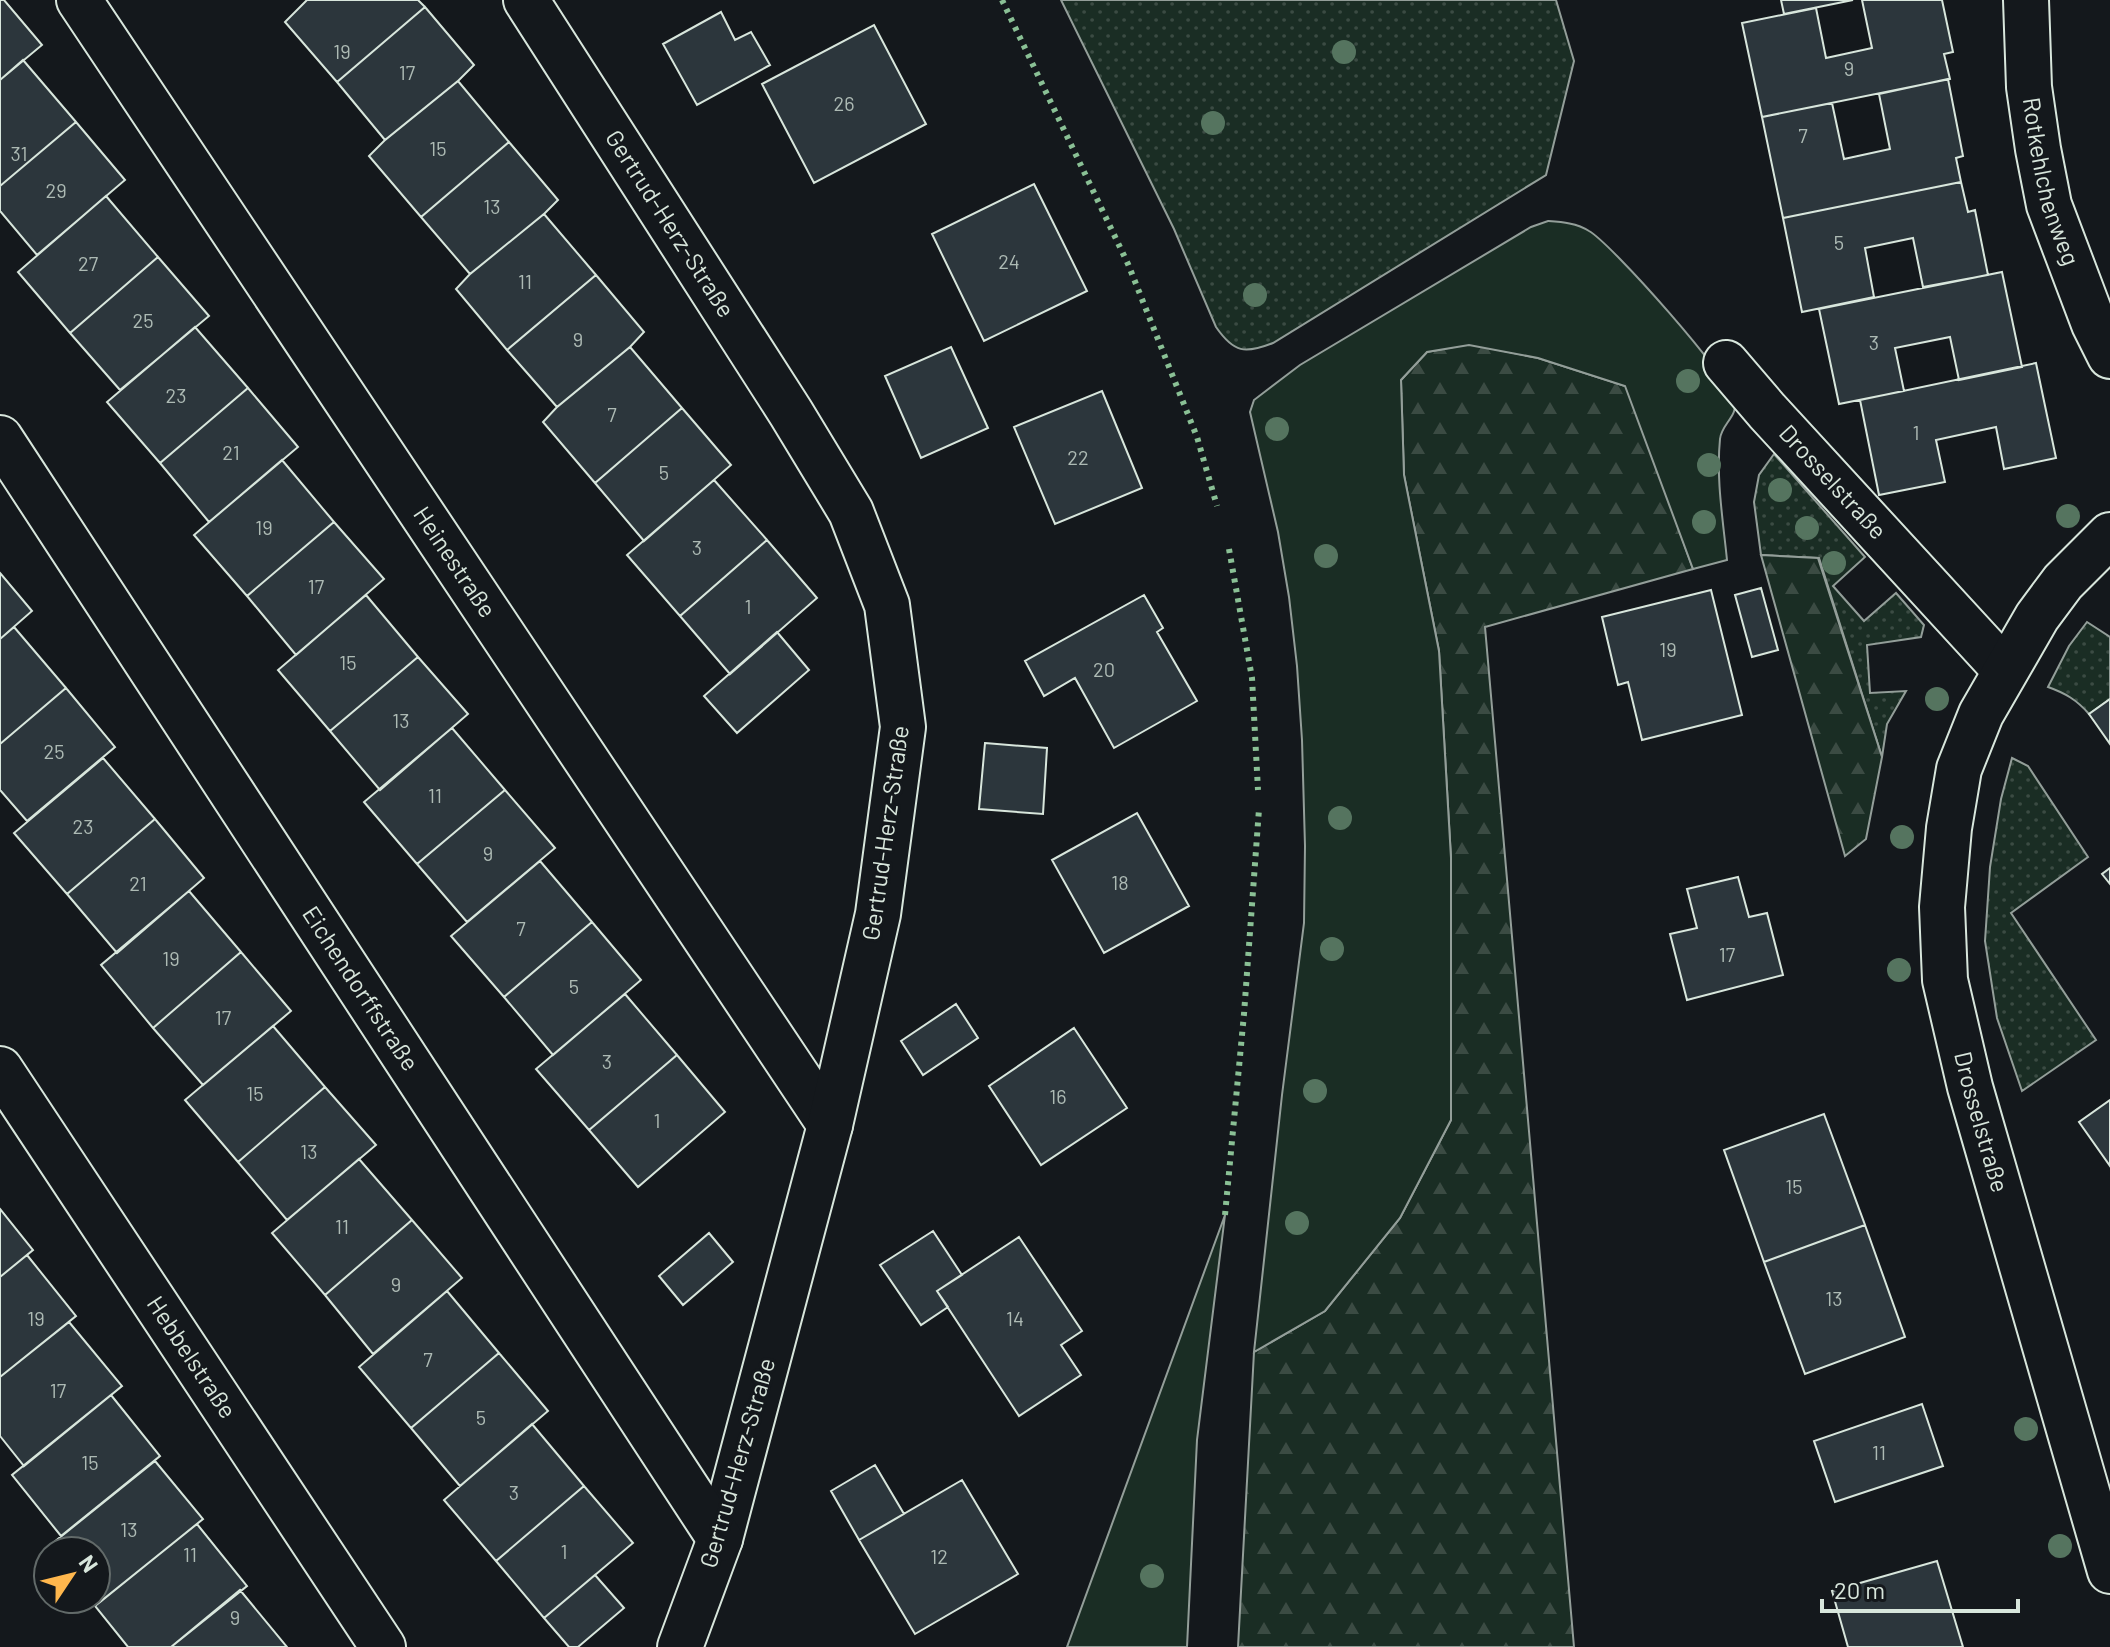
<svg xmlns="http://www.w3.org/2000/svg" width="2110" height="1647" font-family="Barlow,sans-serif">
  <defs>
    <pattern id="grass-dots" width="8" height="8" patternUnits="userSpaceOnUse" patternTransform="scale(2)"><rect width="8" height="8" fill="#1a2d24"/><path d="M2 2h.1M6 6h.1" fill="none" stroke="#3b4b43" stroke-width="1.8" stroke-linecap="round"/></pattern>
    <pattern id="forest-firs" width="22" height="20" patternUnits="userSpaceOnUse" patternTransform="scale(2)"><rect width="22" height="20" fill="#1a2d24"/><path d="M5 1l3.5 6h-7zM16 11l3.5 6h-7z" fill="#3b4b43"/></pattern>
  </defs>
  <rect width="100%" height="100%" fill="#14181c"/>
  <path fill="url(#grass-dots)" stroke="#939e99" stroke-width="2" d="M1061 0H1556L1574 61 1546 175 1273 343C1245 354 1234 353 1216 327L1174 229Z
    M1774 454 1865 557 1833 586 1864 621 1896 593 1924 625 1921 637 1867 645 1870 693 1906 691 1887 724 1882 757 1819 558 1761 555 1754 502 1759 475Z
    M2087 622 2110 637V699L2089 714C2077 700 2065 693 2048 687L2069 646Z
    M2012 758 2028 766 2088 857 2011 913 2096 1040 2022 1091 1997 1018 1985 941 1990 867 2001 799Z"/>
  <path fill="url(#forest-firs)" stroke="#939e99" stroke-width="2" d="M1469 344 1538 358 1628 387 1693 569 1485 627 1574 1647H1238L1254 1352 1325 1311 1400 1218 1451 1120V858L1439 651 1404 475 1401 380 1427 352Z
    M1761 555 1818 558 1882 757 1866 839 1845 856Z"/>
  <path fill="#1a2d24" stroke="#939e99" stroke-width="2" d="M1548 221C1562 222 1577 223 1589 231 1612 244 1731 379 1735 401 1738 416 1721 425 1720 439 1716 479 1723 520 1727 560L1693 569 1625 386 1538 358 1469 345 1427 352 1401 380 1404 475 1439 651 1451 858V1120L1400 1218 1325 1311 1254 1352 1282 1095 1304 923 1305 846 1302 740 1297 666 1289 597 1278 532 1250 412 1254 400 1300 365 1531 227Z
    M1225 1215 1197 1440 1187 1647H1067Z"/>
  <path fill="#2c363c" stroke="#d8e6dc" stroke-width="2" d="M0 0H4L42 45 0 80Z
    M307 0H418L425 7 337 82 285 22Z
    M1781 0H1853L1784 14Z
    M1862 0H1942L1953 52 1944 54 1950 79 1762 117 1742 23 1816 8 1826 58 1872 48Z
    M425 7 474 65 458 81 385 140 337 82Z
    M721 12 735 40 751 32 770 65 697 105 663 44Z
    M874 25 926 124 814 183 762 84Z
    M23 60 76 122 0 186V80Z
    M1948 79 1963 156 1956 158 1961 182 1783 218 1762 117 1832 103 1844 159 1890 149 1879 94Z
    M458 81 509 142 421 217 369 156 385 140Z
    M76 122 125 180 37 255 0 211V186Z
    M509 142 558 200 544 214 470 274 421 217Z
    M1961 182 1968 212 1975 210 1988 275 1923 287 1913 238 1865 248 1874 297 1802 312 1783 218Z
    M1034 184 1087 291 984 341 932 234Z
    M106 196 158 257 70 333 18 272Z
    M544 214 596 275 507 350 456 289 470 274Z
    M158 257 209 316 120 390 70 333Z
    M2002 272 2022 367 1959 380 1950 337 1895 348 1904 391 1839 404 1819 309Z
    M596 275 644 332 630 347 557 407 507 350Z
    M195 327 248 388 160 463 107 402Z
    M630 347 682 408 595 483 543 422 557 407Z
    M951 347 988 428 921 458 885 376Z
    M2036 363 2056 458 2004 469 1996 427 1936 440 1945 482 1879 495 1860 400Z
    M248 388 298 447 209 522 160 463Z
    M1102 391 1142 488 1055 524 1014 427Z
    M682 408 731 465 644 541 595 483Z
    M282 460 334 522 247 596 194 535Z
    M714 480 767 540 680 616 627 555Z
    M334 522 384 579 296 655 247 596Z
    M767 540 817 598 730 674 680 616Z
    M0 573 32 611 0 639Z
    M1761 588 1778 650 1752 657 1735 595Z
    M1711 590 1742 715 1642 740 1628 682 1618 685 1602 617Z
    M366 595 418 657 330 731 278 670Z
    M1144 595 1163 628 1157 632 1197 701 1114 748 1075 678 1044 696 1025 661Z
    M14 627 66 688 0 744V639Z
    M777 632 809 670 737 733 704 696Z
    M418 657 468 714 380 790 330 731Z
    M66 688 115 747 27 821 0 790V744Z
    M2110 699V744L2089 714Z
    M452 728 505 790 417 864 364 802Z
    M985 743 1047 748 1043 814 979 809Z
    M103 758 155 819 67 894 14 833Z
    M505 790 555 848 467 922 417 864Z
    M1137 813 1189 906 1104 953 1052 860Z
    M155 819 204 878 117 953 67 894Z
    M540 861 592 922 504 997 451 936Z
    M2110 868V884L2102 874Z
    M1738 877 1749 917 1767 913 1783 975 1687 1000 1670 934 1697 928 1687 889Z
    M189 891 241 952 153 1028 101 965Z
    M592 922 641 980 553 1055 504 997Z
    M241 952 291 1011 203 1085 153 1028Z
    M625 994 677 1055 589 1130 536 1069Z
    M956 1004 978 1038 923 1075 901 1041Z
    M273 1026 325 1087 238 1162 185 1100Z
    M1074 1028 1127 1108 1041 1165 989 1086Z
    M677 1055 725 1112 638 1187 589 1130Z
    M325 1087 376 1145 287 1220 238 1162Z
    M2110 1100V1166L2079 1122Z
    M1824 1114 1865 1225 1764 1262 1724 1150Z
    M359 1159 412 1220 325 1295 272 1233Z
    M0 1209 33 1250 0 1277Z
    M412 1220 462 1278 373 1354 325 1295Z
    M1865 1225 1905 1337 1805 1374 1764 1262Z
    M933 1231 962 1275 937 1291 948 1307 921 1325 880 1265Z
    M709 1233 733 1262 683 1305 659 1276Z
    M1019 1237 1082 1331 1061 1345 1081 1375 1019 1416 937 1291Z
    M27 1255 76 1316 0 1377V1277Z
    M447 1291 499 1353 411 1428 359 1367Z
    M69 1322 122 1386 24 1466 0 1436V1377Z
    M499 1353 548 1411 460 1486 411 1428Z
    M111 1395 160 1456 61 1536 12 1475Z
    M1922 1404 1943 1466 1835 1502 1814 1441Z
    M532 1424 584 1486 496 1561 444 1500Z
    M155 1461 203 1519 100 1602 96 1597V1551H59L53 1543Z
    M875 1465 904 1514 859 1540 831 1491Z
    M962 1480 1018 1574 915 1634 859 1540Z
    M584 1486 633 1543 544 1618 496 1561Z
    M197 1524 247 1586 171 1647H128L95 1606Z
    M1937 1561 1963 1647H1848L1832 1591Z
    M595 1575 624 1608 578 1647H569L544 1618Z
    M240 1590 287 1647H171Z"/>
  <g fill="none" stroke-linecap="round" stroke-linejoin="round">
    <defs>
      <g id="minor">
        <path id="s1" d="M79 0 830 1125"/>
        <path id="s2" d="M526 0 791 413 851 512 887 605 903 727 878 914 830 1125 720 1539 680 1647"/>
        <path id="s3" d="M2026 0 2029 87 2038 149 2049 205 2094 324 2110 356"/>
        <path id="s4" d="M1726 363 1767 411 2005 670"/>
        <path id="s5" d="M0 438 720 1539"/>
        <path id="s6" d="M2110 535 2063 582 2037 617 1981 714 1959 769 1949 828 1942 907 1945 980 1970 1087 2110 1571"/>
        <path id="s7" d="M0 1069 383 1647"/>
      </g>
    </defs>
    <use href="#minor" stroke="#d8e6dc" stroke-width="48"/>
    <use href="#minor" stroke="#14181c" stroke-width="44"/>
    <path stroke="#8ac095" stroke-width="6" stroke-dasharray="4 6" stroke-linecap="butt" d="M1002 0 1128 264 1197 437 1217 506
      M1229 549 1252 678 1258 790
      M1225 1215 1244 1014 1259 809"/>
  </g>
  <g fill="#55745f">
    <circle cx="1344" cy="52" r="12"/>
    <circle cx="1213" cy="123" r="12"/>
    <circle cx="1255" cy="295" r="12"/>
    <circle cx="1688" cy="381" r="12"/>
    <circle cx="1277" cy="429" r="12"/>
    <circle cx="1709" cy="465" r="12"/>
    <circle cx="1780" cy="490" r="12"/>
    <circle cx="2068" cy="516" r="12"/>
    <circle cx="1704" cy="522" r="12"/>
    <circle cx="1807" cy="528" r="12"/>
    <circle cx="1326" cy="556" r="12"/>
    <circle cx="1834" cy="563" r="12"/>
    <circle cx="1937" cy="699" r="12"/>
    <circle cx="1340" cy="818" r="12"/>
    <circle cx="1902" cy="837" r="12"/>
    <circle cx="1332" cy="949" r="12"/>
    <circle cx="1899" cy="970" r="12"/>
    <circle cx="1315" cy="1091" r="12"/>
    <circle cx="1297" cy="1223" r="12"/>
    <circle cx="2026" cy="1429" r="12"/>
    <circle cx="2060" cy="1546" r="12"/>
    <circle cx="1152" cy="1576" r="12"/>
  </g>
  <g text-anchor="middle" stroke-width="6" stroke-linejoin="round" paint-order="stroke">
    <g font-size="20" fill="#adbab4">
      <text x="342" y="59">19</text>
      <text x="1849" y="76">9</text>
      <text x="407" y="80">17</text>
      <text x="844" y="111">26</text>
      <text x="1803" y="143">7</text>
      <text x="438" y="156">15</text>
      <text x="19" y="161">31</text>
      <text x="56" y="198">29</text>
      <text x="492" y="214">13</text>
      <text x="1839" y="250">5</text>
      <text x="1009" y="269">24</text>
      <text x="88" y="271">27</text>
      <text x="525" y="289">11</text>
      <text x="143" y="328">25</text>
      <text x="578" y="347">9</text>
      <text x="1874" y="350">3</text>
      <text x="176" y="403">23</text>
      <text x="612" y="422">7</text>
      <text x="1916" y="440">1</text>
      <text x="231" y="460">21</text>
      <text x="1078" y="465">22</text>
      <text x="664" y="480">5</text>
      <text x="264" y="535">19</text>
      <text x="697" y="555">3</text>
      <text x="316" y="594">17</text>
      <text x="748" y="614">1</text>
      <text x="1668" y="657">19</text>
      <text x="348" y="670">15</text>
      <text x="1104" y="677">20</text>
      <text x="401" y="728">13</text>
      <text x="54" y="759">25</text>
      <text x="435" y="803">11</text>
      <text x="83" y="834">23</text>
      <text x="488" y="861">9</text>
      <text x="1120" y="890">18</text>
      <text x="138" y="891">21</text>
      <text x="521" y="936">7</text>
      <text x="1727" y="962">17</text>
      <text x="171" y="966">19</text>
      <text x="574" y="994">5</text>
      <text x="223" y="1025">17</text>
      <text x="607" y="1069">3</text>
      <text x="255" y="1101">15</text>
      <text x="1058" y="1104">16</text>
      <text x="657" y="1128">1</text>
      <text x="309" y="1159">13</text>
      <text x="1794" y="1194">15</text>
      <text x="342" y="1234">11</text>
      <text x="396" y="1292">9</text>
      <text x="1834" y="1306">13</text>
      <text x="36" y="1326">19</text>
      <text x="1015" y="1326">14</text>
      <text x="428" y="1367">7</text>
      <text x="58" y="1398">17</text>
      <text x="481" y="1425">5</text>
      <text x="1879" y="1460">11</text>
      <text x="90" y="1470">15</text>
      <text x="514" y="1500">3</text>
      <text x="129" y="1537">13</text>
      <text x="564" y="1559">1</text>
      <text x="190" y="1562">11</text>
      <text x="939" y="1564">12</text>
      <text x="235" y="1625">9</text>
    </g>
    <g font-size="24" fill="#d8e6dc" stroke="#14181c">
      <text dy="8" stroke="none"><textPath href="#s3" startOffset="184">Rotkehlchenweg</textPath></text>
      <text dy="8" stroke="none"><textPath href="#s2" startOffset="266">Gertrud-Herz-Straße</textPath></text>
      <text dy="8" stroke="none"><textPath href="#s4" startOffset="160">Drosselstraße</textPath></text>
      <text dy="8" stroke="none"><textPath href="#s1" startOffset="676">Heinestraße</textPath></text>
      <text transform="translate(886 833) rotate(-82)" y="8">Gertrud-Herz-Straße</text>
      <text dy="8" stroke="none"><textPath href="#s5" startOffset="658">Eichendorffstraße</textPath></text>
      <text dy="8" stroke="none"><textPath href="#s6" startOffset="640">Drosselstraße</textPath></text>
      <text dy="8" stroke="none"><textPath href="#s7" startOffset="346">Hebbelstraße</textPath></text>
      <text transform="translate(738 1463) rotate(-74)" y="8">Gertrud-Herz-Straße</text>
    </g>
  </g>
  <g transform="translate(72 1575) rotate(55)"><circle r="38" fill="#14181c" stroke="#626a69" stroke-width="2"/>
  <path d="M0-6L14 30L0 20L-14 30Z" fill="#ffb74d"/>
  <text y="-12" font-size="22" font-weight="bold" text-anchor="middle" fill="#d8e6dc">N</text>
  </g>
  <path d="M1822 1599v12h196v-12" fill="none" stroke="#d8e6dc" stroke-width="4"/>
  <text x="1834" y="1599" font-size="24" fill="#d8e6dc" stroke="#14181c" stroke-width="6" paint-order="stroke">20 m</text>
</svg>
